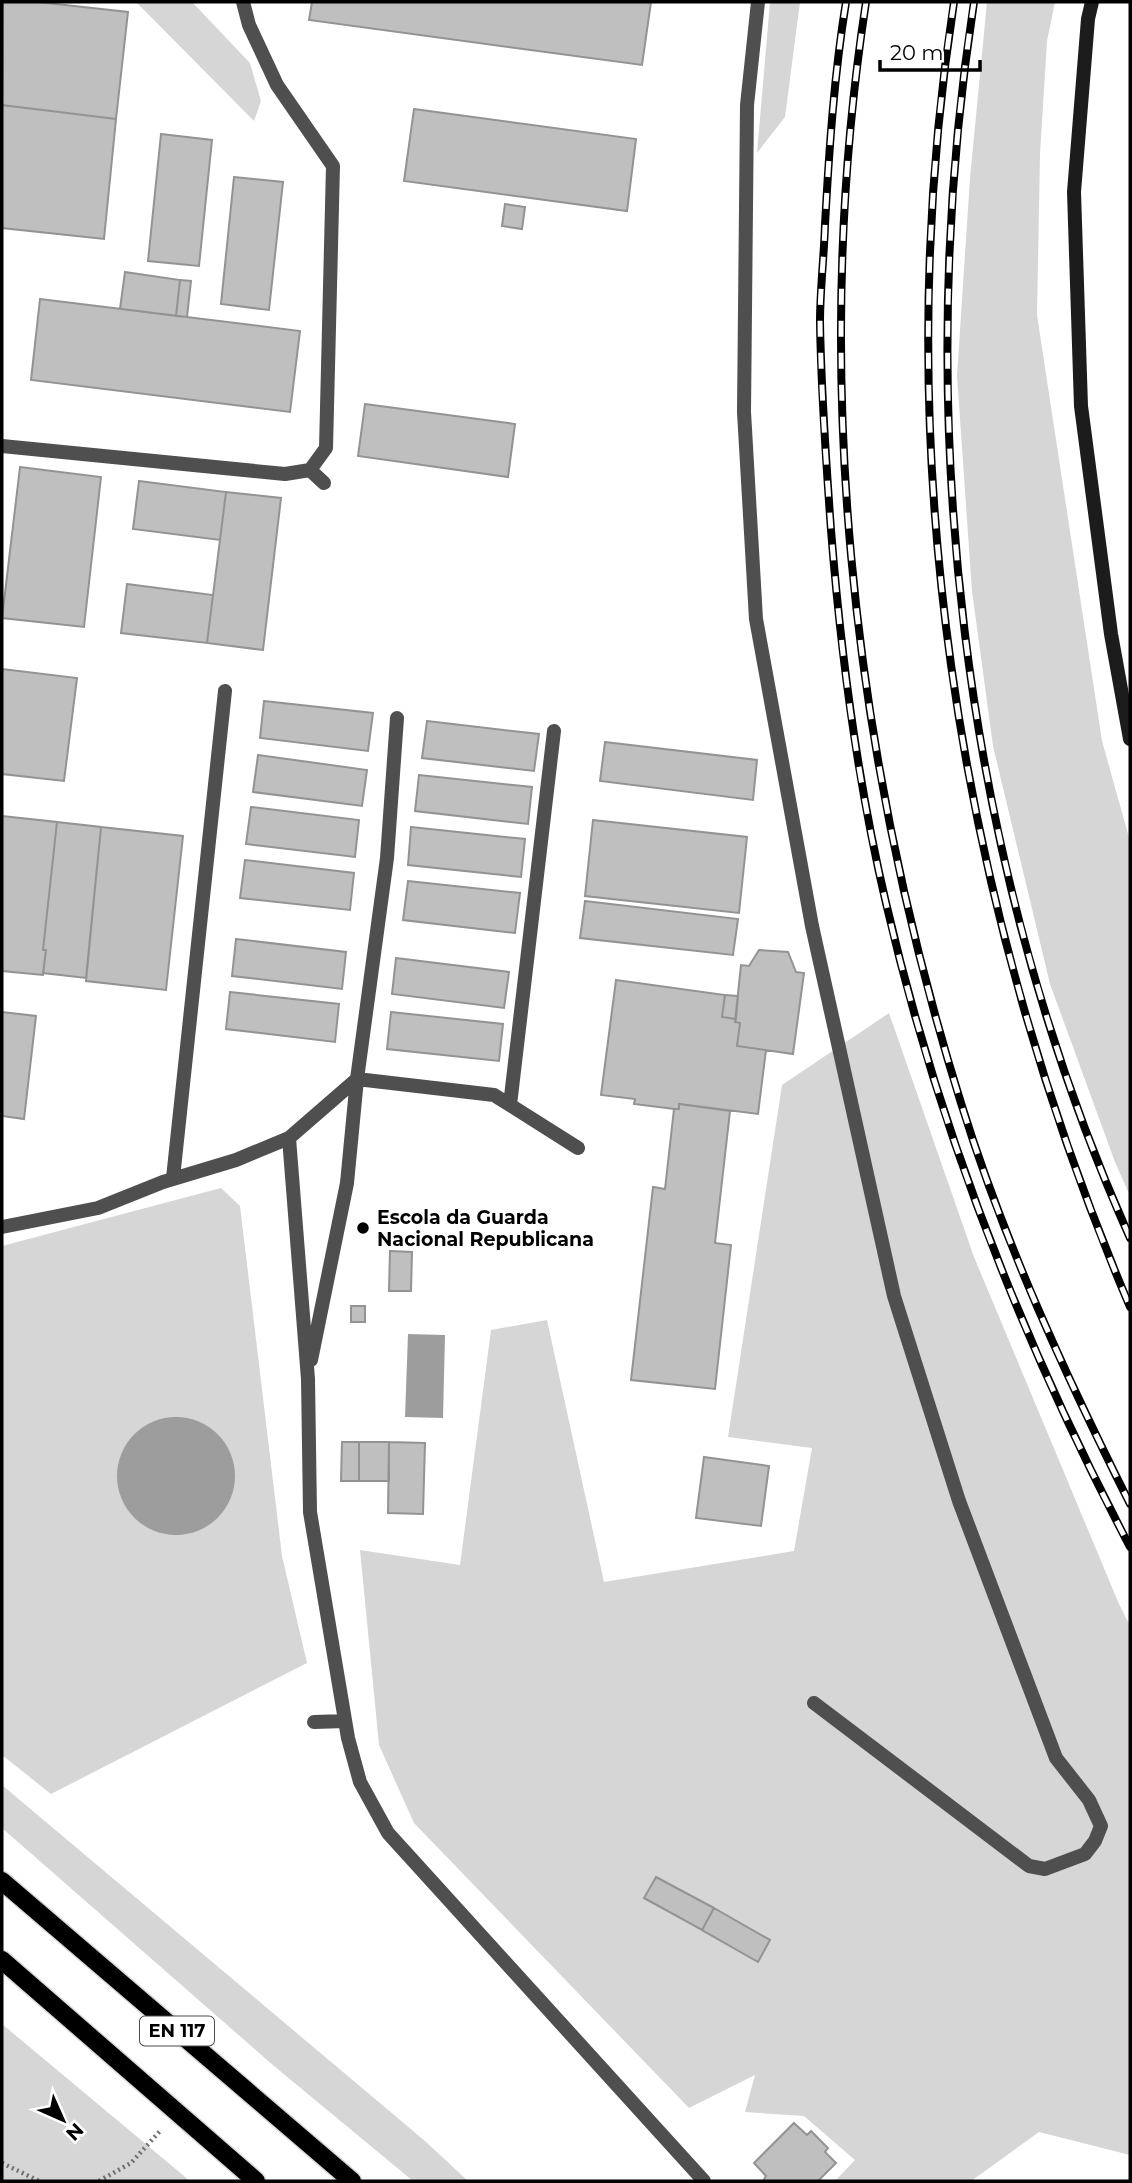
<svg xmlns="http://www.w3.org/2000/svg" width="1132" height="2183" font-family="Montserrat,sans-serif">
  <rect width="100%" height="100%" fill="#fff"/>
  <path fill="#d6d6d6" d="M136 2H192L250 63 261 101 254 121Z
    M770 2H800L785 117 757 153Z
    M987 2H1055L1047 41 1040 154 1037 315 1102 741 1130 841V1196L1115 1162 1050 984 993 746 972 591 957 376 970 178Z
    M889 1013 974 1257 1119 1604 1130 1626V2155L1039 2132 971 2181H835L855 2160 804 2116 745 2112 755 2075 689 2108 414 1823 379 1745 360 1550 460 1565 491 1330 547 1320 604 1582 794 1551 812 1448 728 1437 782 1085Z
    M221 1188 240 1206 282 1556 307 1663 51 1794 2 1755V1246Z
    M2 1785 425 2141 468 2181H413L274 2066 2 1828Z
    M2 2024 190 2181H2Z"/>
  <path fill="#9d9d9d" d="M408 1334 445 1335 443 1418 405 1417Z
    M117 1476a59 59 0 1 1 118 0a59 59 0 1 1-118 0Z"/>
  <path fill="#bfbfbf" stroke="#939393" stroke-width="2" d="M3 2H38L128 12 116 119 2 105Z
    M312 2H651L642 65 309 20Z
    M2 105 116 119 104 239 2 228Z
    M414 109 636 139 627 211 404 181Z
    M161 134 212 140 199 266 148 261Z
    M234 177 283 182 269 310 221 304Z
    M505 204 525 207 522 229 502 226Z
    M125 272 180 280 176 316 120 309Z
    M180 280 191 281 187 317 176 316Z
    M40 299 300 331 290 412 31 380Z
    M365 404 515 424 508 477 358 456Z
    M20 467 101 477 84 627 2 618Z
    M139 481 226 492 220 540 133 529Z
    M226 492 281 498 263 650 207 643Z
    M127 584 213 595 207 643 121 633Z
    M2 669 77 678 64 781 2 774Z
    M264 701 373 713 368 751 260 738Z
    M427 721 539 734 534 771 422 758Z
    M605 742 757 760 753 800 600 781Z
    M258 755 367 770 362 806 253 792Z
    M419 775 532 787 528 824 415 811Z
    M251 807 359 820 355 857 246 844Z
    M2 816 57 822 43 950H46L43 975 2 971Z
    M593 820 747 837 739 913 585 896Z
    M57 822 101 827 86 978 43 973 46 950H43Z
    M101 827 183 836 166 990 86 981Z
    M411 827 525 839 521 877 408 865Z
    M245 860 354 873 350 910 240 898Z
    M408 881 520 893 515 933 403 920Z
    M585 901 738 919 733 955 580 938Z
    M236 939 346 952 342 989 232 976Z
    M759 950 788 952 796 972 804 973 793 1054 737 1046 740 1023 735 1022 741 965 749 966Z
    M396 958 509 972 504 1008 392 994Z
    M616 980 725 995 722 1017 736 1019 735 1022 740 1023 737 1046 766 1050 758 1114 679 1104V1109H674L634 1104 635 1099 601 1095Z
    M230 992 339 1004 335 1042 226 1029Z
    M725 995 738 996 736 1019 722 1017Z
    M2 1012 36 1016 24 1119 2 1116Z
    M391 1012 503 1024 499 1061 387 1049Z
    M679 1104 730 1111 715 1243 731 1245 715 1389 631 1380 653 1187 665 1189 674 1109H679Z
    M390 1251 412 1252 411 1291H389Z
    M351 1306H365V1322H351Z
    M342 1442H359V1481H341Z
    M359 1442H389V1481H359Z
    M389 1442 425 1443 423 1514 388 1513Z
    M704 1457 769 1466 761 1526 696 1518Z
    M656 1877 714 1908 702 1930 644 1898Z
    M714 1908 770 1940 758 1962 702 1930Z
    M794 2123 807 2135 811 2131 828 2148 825 2152 836 2163 818 2181H763L766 2176 754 2163Z"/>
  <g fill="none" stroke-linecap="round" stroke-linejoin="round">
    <defs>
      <path id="primary" d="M2 1881 352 2181
        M2 1960 256 2181"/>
    </defs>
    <use href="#primary" stroke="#dbdbdb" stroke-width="21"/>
    <path stroke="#717171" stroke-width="4.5" stroke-dasharray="2 3.5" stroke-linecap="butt" d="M2 2163 39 2181
      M99 2181 131 2163 160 2131"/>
    <path stroke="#4f4f4f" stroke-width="14" d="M758 2 747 105 744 412 756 619 812 926 894 1296 959 1501 1056 1758 1089 1800 1101 1826 1095 1841 1085 1854 1045 1869 1029 1866 814 1703
      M2 446 285 474 310 470 326 448 333 166 277 85 249 25 243 2
      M310 470 324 483
      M510 1105 554 731
      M289 1138 308 1379 310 1512 348 1738 360 1782 388 1833 704 2181
      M173 1178 225 691
      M2 1227 98 1208 163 1182 236 1160 289 1138 357 1079 387 858 397 718
      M311 1360 347 1183 357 1079 494 1095 578 1148
      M314 1722 345 1721"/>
    <path stroke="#1c1c1c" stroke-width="14" d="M1092 2 1088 19 1074 192 1081 406 1111 634 1130 739"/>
    <use href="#primary" stroke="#000" stroke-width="18"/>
    <defs>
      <path id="rail" d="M846 2C834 76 829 151 825 225 824 257 820 290 820 322 821 391 826 461 831 530 841 656 857 780 886 903 938 1128 1023 1343 1130 1547
        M866 2C810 367 851 751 961 1103 1004 1242 1065 1374 1130 1504
        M954 2C886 443 956 898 1130 1307
        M974 2C911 412 960 858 1130 1238"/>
    </defs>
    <use href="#rail" stroke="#000" stroke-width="8"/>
    <use href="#rail" stroke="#fff" stroke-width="5" stroke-dasharray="16" stroke-linecap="butt"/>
  </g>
  <circle fill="#000" stroke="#fff" stroke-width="2.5" cx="363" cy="1228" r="7"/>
  <g text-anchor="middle" stroke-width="5" stroke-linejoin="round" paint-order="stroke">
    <rect fill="#fff" stroke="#4c4c4c" stroke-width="2" x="140" y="2016.5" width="74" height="29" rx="5"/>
    <g font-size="18" font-weight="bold" fill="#000">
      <text x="177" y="2037">EN 117</text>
    </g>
    <g font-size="19" font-weight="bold" fill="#000" stroke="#fff" text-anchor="start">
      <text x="377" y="1224">Escola da Guarda<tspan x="377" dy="22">Nacional Republicana</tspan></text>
    </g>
  </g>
  <rect width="1132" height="2183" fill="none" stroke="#000000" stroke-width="7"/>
  <g transform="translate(63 2120) rotate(135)" stroke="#ffffff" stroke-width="5" paint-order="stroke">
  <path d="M0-5L12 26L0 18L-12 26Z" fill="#000000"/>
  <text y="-10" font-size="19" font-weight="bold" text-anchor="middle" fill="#000000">N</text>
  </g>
  <path d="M880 60v10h100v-10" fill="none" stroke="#000000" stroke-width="3.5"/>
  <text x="890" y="60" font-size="21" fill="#000000" stroke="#ffffff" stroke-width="5" paint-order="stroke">20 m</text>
</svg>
